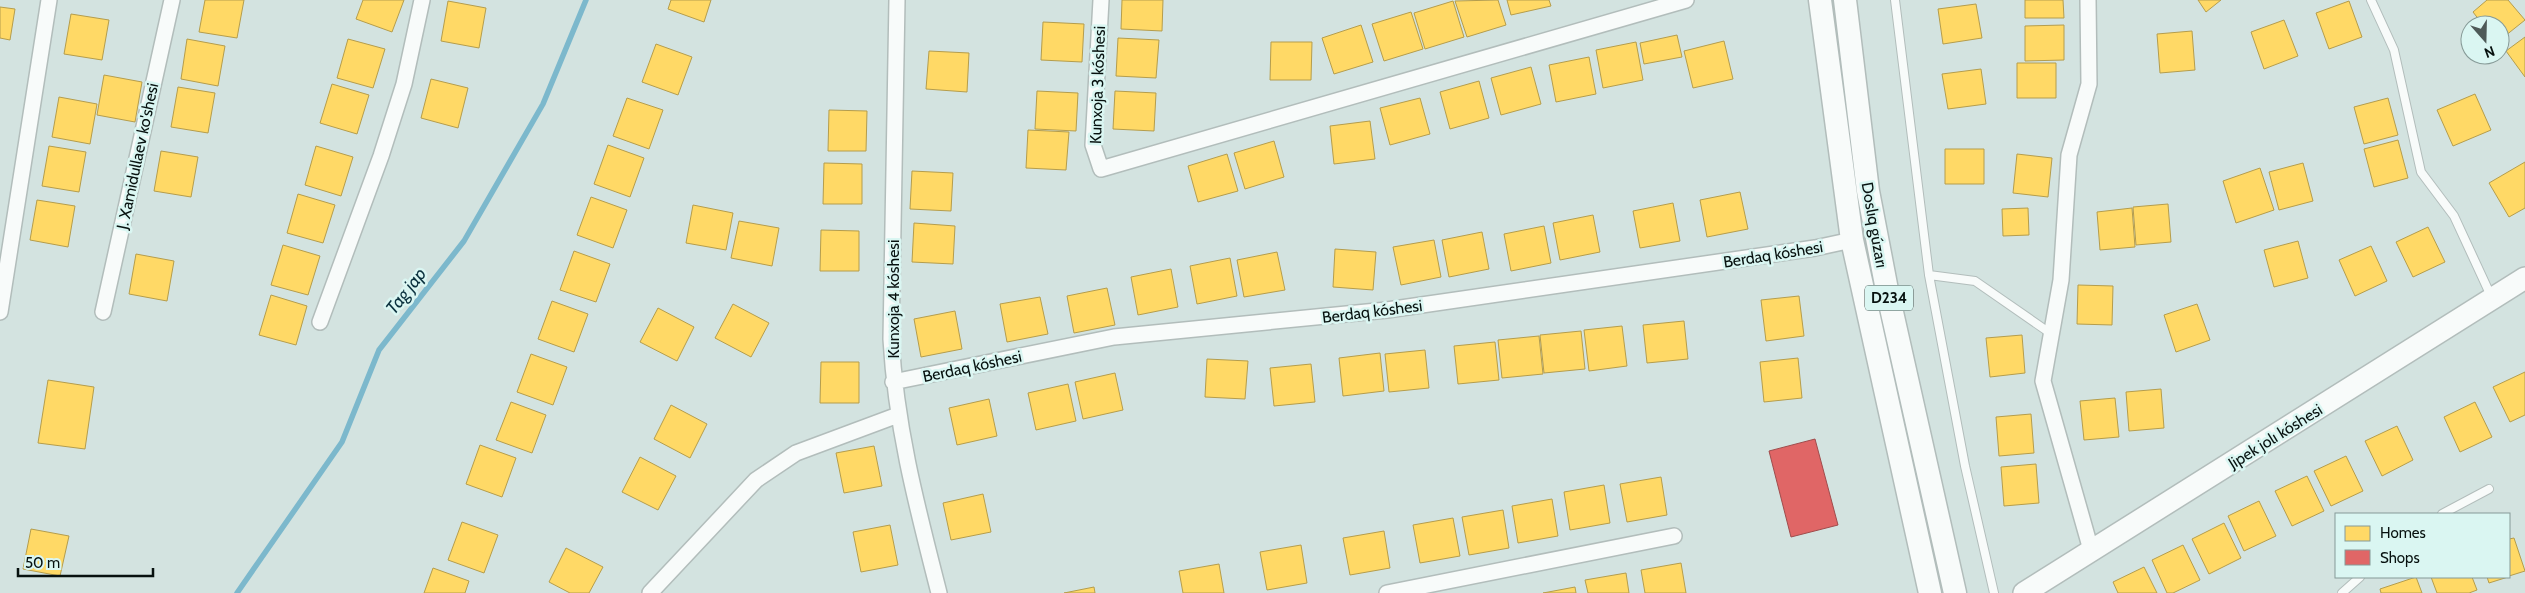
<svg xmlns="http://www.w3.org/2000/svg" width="2525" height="593" font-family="Cabin,sans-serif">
  <rect width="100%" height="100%" fill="#d3e3e0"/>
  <path fill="#ffd966" stroke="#b59d4c" d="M205 0H244L237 38 199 32Z
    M363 0H404L392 32 356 19Z
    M671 0H711L704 22 668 9Z
    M1122 0H1163L1162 31 1121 29Z
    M1498 0 1506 25 1467 37 1455 1Z
    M1507 0H1549L1551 6 1511 15Z
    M2025 0H2063L2064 18H2025Z
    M2198 0H2221L2206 12Z
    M2487 0H2508L2525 20 2500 40V25H2483L2473 12Z
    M448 1 486 8 479 48 441 41Z
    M1453 1 1464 37 1425 49 1414 13Z
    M2349 1 2362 37 2329 49 2316 13Z
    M1976 4 1982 38 1943 44 1938 9Z
    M0 7 15 9 10 40 0 38Z
    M1411 12 1423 49 1384 61 1372 24Z
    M71 14 109 20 102 60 64 54Z
    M2284 20 2298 56 2264 69 2251 32Z
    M1043 22 1084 24 1082 62 1041 60Z
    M1361 25 1373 62 1334 74 1322 38Z
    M2064 25V60L2025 61V26Z
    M2192 31 2195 70 2160 73 2157 34Z
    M1677 35 1682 57 1644 64 1640 43Z
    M2525 37V77L2506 51Z
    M1118 38 1159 40 1156 78 1116 76Z
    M187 39 225 46 218 86 181 79Z
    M348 39 385 49 373 88 337 78Z
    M1724 41 1733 79 1693 88 1684 51Z
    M1271 42H1312L1311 80H1270Z
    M1636 42 1643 80 1603 88 1596 50Z
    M656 44 692 57 678 95 642 82Z
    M929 51 969 53 967 92 926 89Z
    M1589 57 1596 94 1556 102 1549 65Z
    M2017 63H2056V98H2017Z
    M1531 67 1541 104 1501 115 1491 78Z
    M1981 69 1986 104 1948 109 1942 74Z
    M104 75 142 82 135 122 97 115Z
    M431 79 468 88 458 128 421 118Z
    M1479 81 1489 118 1450 129 1440 92Z
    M332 84 369 95 357 134 320 123Z
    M178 87 215 93 208 133 171 127Z
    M1037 91 1078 93 1076 131 1035 129Z
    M1115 91 1156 93 1154 131 1113 129Z
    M2475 94 2491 130 2453 146 2437 110Z
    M59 97 97 104 90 144 52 137Z
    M627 98 663 110 649 149 613 136Z
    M1420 98 1430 134 1390 145 1380 108Z
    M2388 98 2398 135 2364 144 2354 107Z
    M829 110 867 111 866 151H828Z
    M1370 121 1375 159 1334 164 1330 126Z
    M1028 130 1069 132 1066 170 1026 168Z
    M2398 140 2408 178 2374 187 2364 149Z
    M1274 141 1284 177 1245 189 1234 153Z
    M608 145 644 158 630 197 594 184Z
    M49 146 86 152 79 192 42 186Z
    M316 146 353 157 341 196 305 185Z
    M1945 149H1984V184H1945Z
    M161 151 198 157 191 197 154 191Z
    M1227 154 1238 191 1198 202 1188 166Z
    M2017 154 2052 158 2048 197 2013 193Z
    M2525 162V208L2509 217 2489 183Z
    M824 163 862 164V204H823Z
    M2303 163 2313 201 2279 210 2269 172Z
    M2260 168 2274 210 2236 223 2223 181Z
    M912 171 953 173 951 211 910 209Z
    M1740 192 1748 229 1707 237 1700 200Z
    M298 194 335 205 323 243 287 233Z
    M591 197 627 210 613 248 577 235Z
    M37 200 75 206 68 247 30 240Z
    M1673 203 1680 241 1640 248 1633 211Z
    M2168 204 2171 242 2136 245 2133 207Z
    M693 205 733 213 726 250 686 243Z
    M2028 208 2029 235 2003 236 2002 209Z
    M2132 208 2135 247 2100 250 2097 212Z
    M1593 215 1600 252 1560 260 1553 223Z
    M739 221 779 228 772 266 731 258Z
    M914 223 955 226 953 264 912 262Z
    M1544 226 1551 263 1511 271 1504 234Z
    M2428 227 2445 262 2413 277 2396 242Z
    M821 230 859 231V271H820Z
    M1482 232 1489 269 1449 277 1442 240Z
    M1434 240 1441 277 1401 285 1393 247Z
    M2298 241 2308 278 2274 287 2264 250Z
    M283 245 320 256 308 295 271 285Z
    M2371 246 2387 281 2355 296 2339 260Z
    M1335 249 1376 252 1373 290 1333 287Z
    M574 251 610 264 596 302 560 290Z
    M1277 252 1285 290 1244 297 1237 260Z
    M136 254 174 261 167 301 129 294Z
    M1230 258 1237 296 1197 304 1190 266Z
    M1171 269 1178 307 1138 315 1131 277Z
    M2078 285 2113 286 2112 325 2077 324Z
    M1107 288 1115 325 1074 333 1067 296Z
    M271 295 307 306 296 345 259 335Z
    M1799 296 1804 336 1766 341 1761 300Z
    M1040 297 1048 334 1007 342 1000 304Z
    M552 301 588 314 574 352 538 339Z
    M733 304 769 323 751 357 715 338Z
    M2197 304 2210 340 2176 352 2164 315Z
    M658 308 694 327 677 361 640 342Z
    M955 311 962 349 921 357 914 319Z
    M1684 321 1688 359 1647 363 1643 325Z
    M1622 326 1627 366 1589 371 1584 330Z
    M1581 331 1585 369 1544 373 1540 335Z
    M2022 335 2025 373 1990 377 1986 338Z
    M1539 336 1543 374 1502 378 1498 340Z
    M1495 342 1499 380 1458 384 1454 346Z
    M1425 350 1429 388 1389 392 1385 354Z
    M1380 353 1384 391 1343 396 1339 358Z
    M531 354 567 367 553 405 517 392Z
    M1798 358 1802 398 1764 402 1760 362Z
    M1207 359 1248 361 1245 399 1205 397Z
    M821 362H859V403H820Z
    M1311 364 1315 402 1274 406 1270 368Z
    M2525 372V415L2510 422 2493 387Z
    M1115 373 1123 410 1083 419 1075 382Z
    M48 380 94 387 85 449 38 443Z
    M1068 384 1076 421 1036 430 1028 393Z
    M2161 389 2164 428 2129 431 2126 392Z
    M2115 398 2119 437 2084 440 2080 401Z
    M989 399 997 436 957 445 949 408Z
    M511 402 546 415 532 453 496 440Z
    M2475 402 2492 437 2460 452 2444 417Z
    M671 405 707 424 690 458 654 439Z
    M2031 414 2034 453 1999 456 1996 417Z
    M2397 426 2413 460 2382 476 2365 441Z
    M480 445 516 458 502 497 466 484Z
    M874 446 882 486 844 493 836 453Z
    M2346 456 2363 491 2331 506 2314 471Z
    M640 457 676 476 658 510 622 492Z
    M2036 464 2039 503 2004 506 2001 467Z
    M2307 476 2324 511 2292 526 2275 491Z
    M1661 477 1667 515 1627 522 1620 484Z
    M1604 485 1610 523 1570 530 1564 492Z
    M983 494 991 532 951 540 943 503Z
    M1552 499 1558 536 1518 543 1512 506Z
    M2259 501 2276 536 2244 551 2228 516Z
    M1503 510 1509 548 1469 555 1462 517Z
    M1453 518 1460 556 1420 563 1413 525Z
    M462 522 498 535 484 573 448 560Z
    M2224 523 2241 558 2209 574 2192 539Z
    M890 525 898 565 861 572 853 532Z
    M31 529 69 536 60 576 23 569Z
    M1384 531 1390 568 1350 575 1343 538Z
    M2514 538 2525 571 2509 576V539Z
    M1301 545 1307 583 1267 590 1260 552Z
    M2183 545 2200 580 2173 593H2167L2152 560Z
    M566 548 603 567 589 593H570L549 582Z
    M1681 563 1686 593H1645L1641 570Z
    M1219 564 1224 593H1183L1179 571Z
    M2144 567 2157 593H2118L2113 582Z
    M433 568 469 581 465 593H424Z
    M1626 573 1629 593H1588L1585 580Z
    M2416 577 2422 593H2381L2380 589Z
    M2431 577H2472L2477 590 2469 593H2437Z
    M2487 577H2508L2489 583Z
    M1094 587 1095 593H1064Z
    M1575 587 1576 593H1543Z"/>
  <path fill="#e06666" stroke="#9f4c4c" d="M1815 439 1838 525 1791 537 1769 451Z"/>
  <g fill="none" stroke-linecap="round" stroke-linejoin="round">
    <path stroke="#7cb8cc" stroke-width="5.5" d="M237 593 342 442 379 350 464 241 543 104 586 0"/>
    <defs>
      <path id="lane" d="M1895 0 1929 275 1965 466 1994 593
        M2371 0 2394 50 2421 172 2454 216 2491 296
        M1929 275 1975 281 2050 333
        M2442 514 2489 489
        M2342 593 2360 577"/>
      <path id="street" d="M897 0 891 339C896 428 917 507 939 593
        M1101 0 1093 145 1101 169 1686 0
        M2088 0 2089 84 2069 155 2061 280 2043 381 2091 550
        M0 312 49 0
        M103 312 172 0
        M320 322 381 156 404 84 422 0
        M893 382 1114 337 1387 310 1815 248 1852 240
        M650 593 756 480 796 453 898 415
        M1387 593 1674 536"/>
      <path id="secondary" d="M2024 593 2525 278"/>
      <path id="primary" d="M1820 0 1852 240 1930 593
        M1845 0 1868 191 1887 290 1955 593"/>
    </defs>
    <use href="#lane" stroke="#b2bdbb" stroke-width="10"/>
    <use href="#street" stroke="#b2bdbb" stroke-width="18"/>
    <use href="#secondary" stroke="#b2bdbb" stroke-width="24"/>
    <use href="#primary" stroke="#b2bdbb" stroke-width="25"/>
    <use href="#lane" stroke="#f8fbfa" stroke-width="8"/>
    <use href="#street" stroke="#f8fbfa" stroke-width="15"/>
    <use href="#secondary" stroke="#f8fbfa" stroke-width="21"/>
    <use href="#primary" stroke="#f8fbfa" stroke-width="22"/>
  </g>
  <g text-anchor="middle" stroke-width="5" stroke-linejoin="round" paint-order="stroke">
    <rect fill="#daf6f2" stroke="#465653" stroke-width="1" x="1865" y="285.5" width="48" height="25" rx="4"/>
    <g font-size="15" font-weight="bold" fill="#07110f">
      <text x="1889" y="303">D234</text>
    </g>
    <g font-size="16" fill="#07110f" stroke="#daf6f2">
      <text transform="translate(1097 85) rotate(-88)" y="6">Kunxoja 3 kóshesi</text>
      <text transform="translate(137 156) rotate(-78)" y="6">J. Xamidullaev ko'shesi</text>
      <text transform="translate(1875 225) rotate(80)" y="6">Doslıq gúzarı</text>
      <text transform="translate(1773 254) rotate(-9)" y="6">Berdaq kóshesi</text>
      <text transform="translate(893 299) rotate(-90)" y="6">Kunxoja 4 kóshesi</text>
      <text transform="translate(1372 311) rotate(-7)" y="6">Berdaq kóshesi</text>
      <text transform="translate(972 366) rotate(-12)" y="6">Berdaq kóshesi</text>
      <text transform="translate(2275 436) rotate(-32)" y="6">Jipek jolı kóshesi</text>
    </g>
    <g font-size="18" font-style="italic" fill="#0b313e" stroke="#daf6f2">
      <text transform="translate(406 291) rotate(-52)" y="6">Tag jap</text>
    </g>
  </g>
  <rect x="2335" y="513" width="175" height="65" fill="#daf6f2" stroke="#869a97"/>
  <rect x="2345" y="526" width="25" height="15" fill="#ffd966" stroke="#869a97"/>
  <text x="2380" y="538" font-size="15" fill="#07110f">Homes</text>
  <rect x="2345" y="550" width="25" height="15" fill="#e06666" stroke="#869a97"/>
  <text x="2380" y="563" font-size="15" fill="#07110f">Shops</text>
  <g transform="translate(2485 40) rotate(160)"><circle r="24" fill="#daf6f2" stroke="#869a97"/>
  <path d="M0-4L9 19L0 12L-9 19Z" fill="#4e5a58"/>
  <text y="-8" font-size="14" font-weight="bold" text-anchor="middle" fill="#07110f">N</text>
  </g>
  <path d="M18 568v8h135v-8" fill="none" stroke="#07110f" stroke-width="2.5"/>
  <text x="25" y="568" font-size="15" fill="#07110f" stroke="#daf6f2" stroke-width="4" paint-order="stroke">50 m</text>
</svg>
